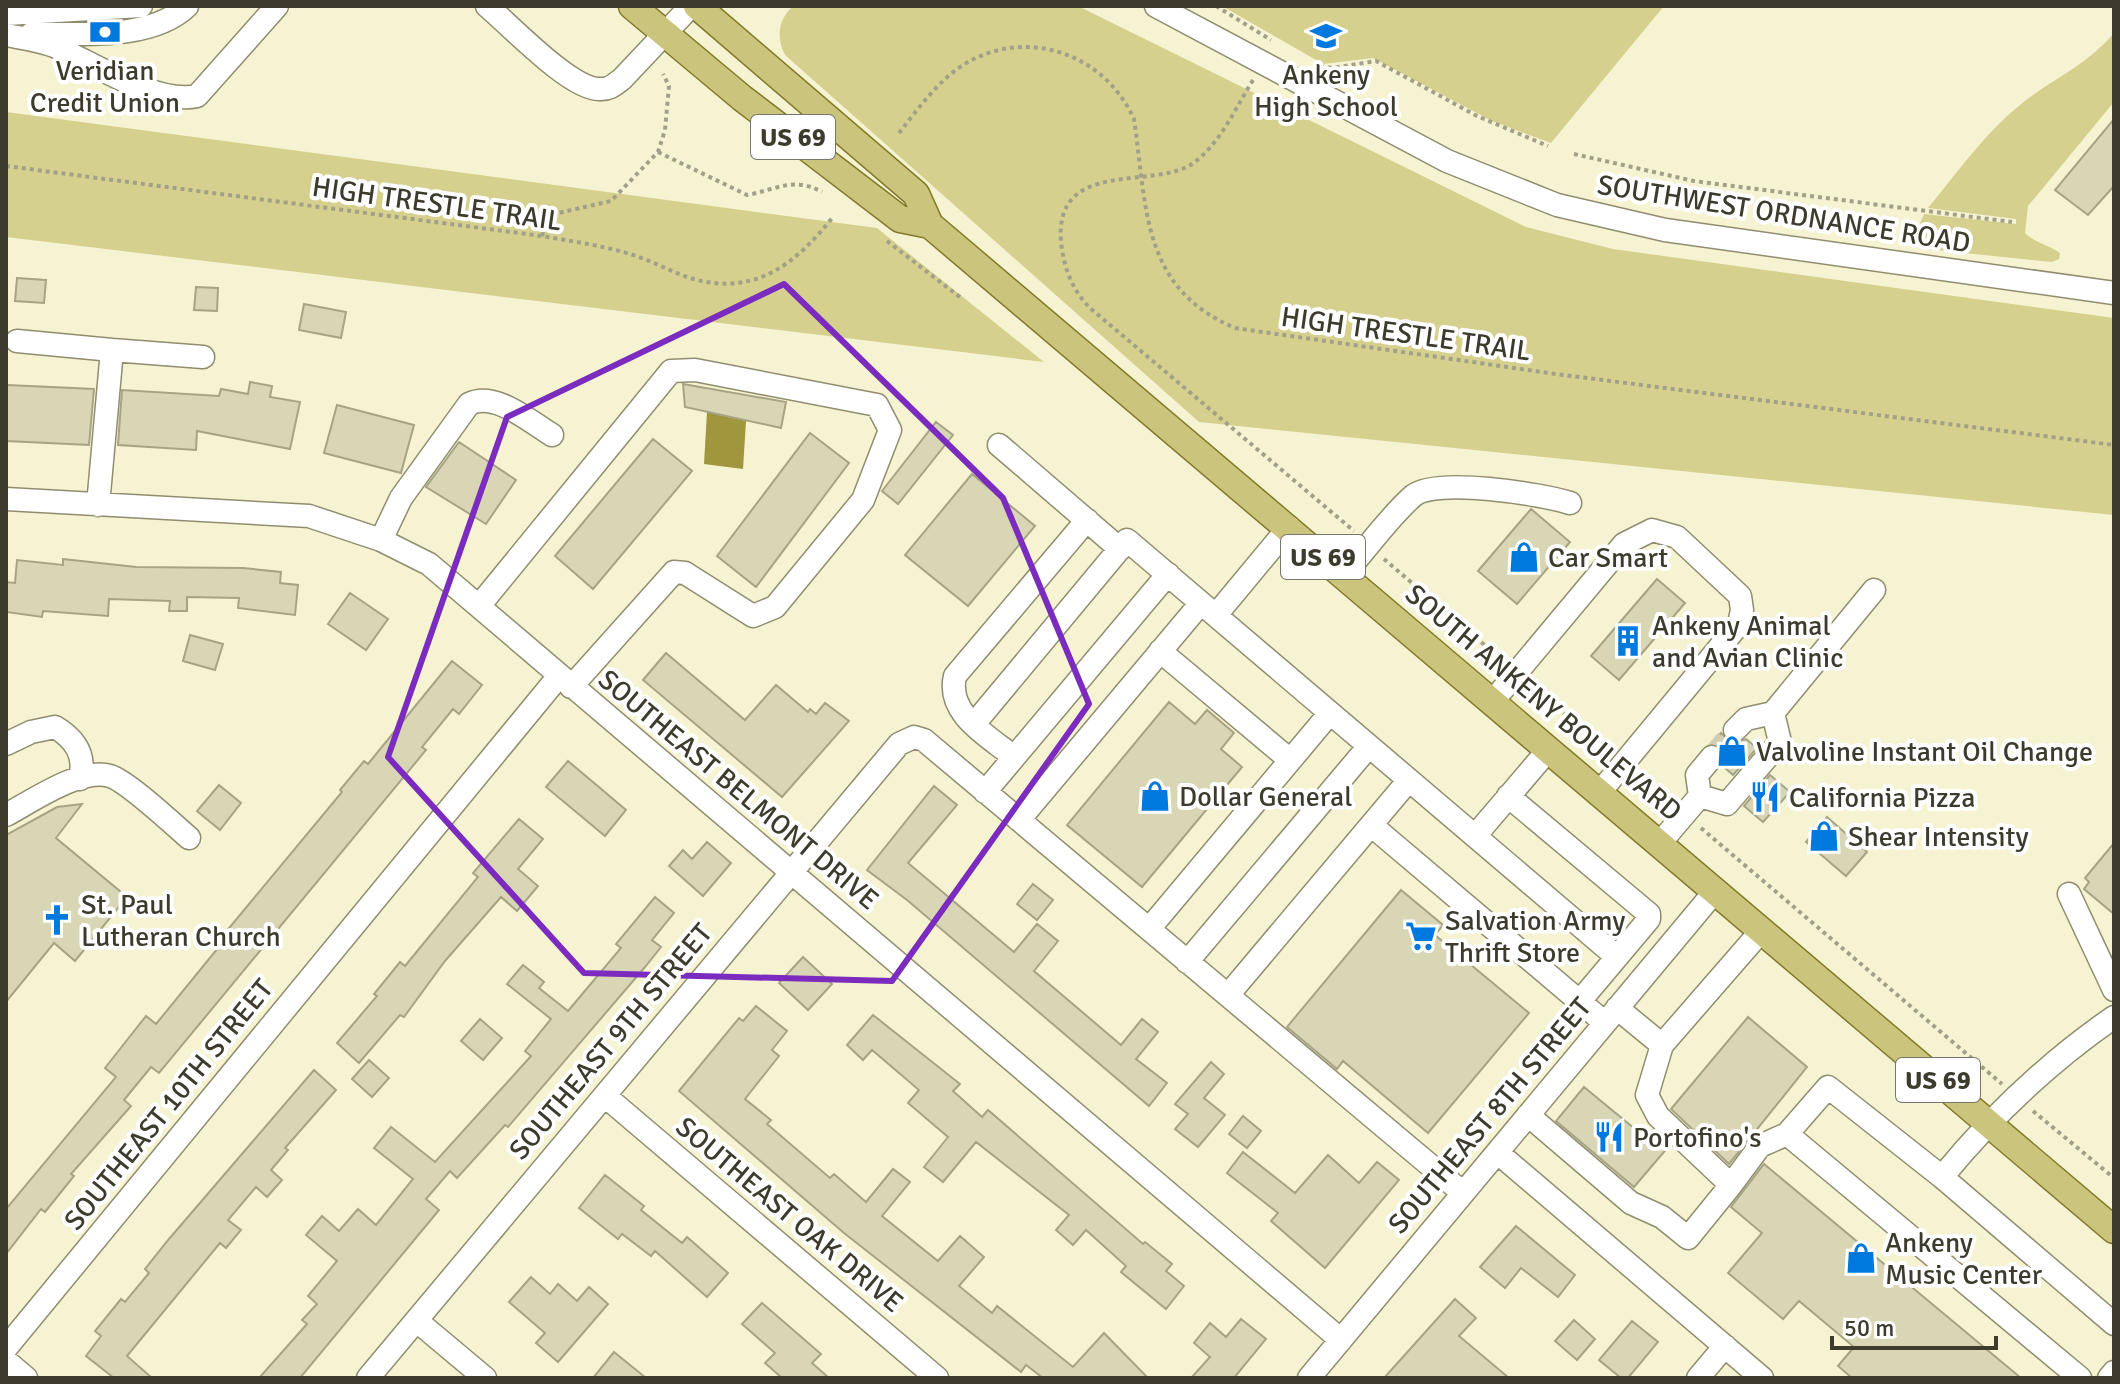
<svg xmlns="http://www.w3.org/2000/svg" width="2120" height="1384" font-family="Signika,sans-serif">
  <rect width="100%" height="100%" fill="#f6f3d2"/>
  <path fill="#d6d08e" d="M793 6H1078L1526 227 1613 249 2114 318V515L1199 422 785 55C776 37 778 20 793 6Z
    M1222 6H1664L1551 143 1492 121 1373 58 1323 64Z
    M2114 33V102L2028 206 2025 233C2035 243 2048 245 2060 253L2059 259 2052 262 1926 249 1915 235 1924 214 2016 224V219L1928 208C1957 173 1985 133 2020 105 2053 78 2085 67 2114 33Z
    M6 112 877 228 1044 362 6 237Z"/>
  <path fill="#9f963d" d="M707 412 746 421 743 469 704 464Z"/>
  <path fill="#d9d6b6" stroke="#a6a485" stroke-width="2" d="M2114 119V186L2088 215 2055 190Z
    M17 278 46 280 44 303 15 301Z
    M196 287 218 288 217 311 194 310Z
    M304 304 346 312 341 338 299 330Z
    M250 382 272 386 270 397 300 402 290 449 197 431 196 450 118 445 122 390 219 396 221 389 248 394Z
    M683 384 786 402 781 428 685 407Z
    M7 385 94 389 89 445 6 441Z
    M337 405 414 425 401 473 324 453Z
    M936 422 953 435 898 504 882 491Z
    M810 433 849 463 756 587 717 556Z
    M653 439 692 471 593 589 555 556Z
    M459 442 516 480 486 524 426 487Z
    M972 474 1035 526 968 606 905 555Z
    M1531 509 1570 542 1517 604 1478 571Z
    M63 559 136 567 243 568 281 572 280 583 298 585 295 615 238 608 239 598 187 597V611H169L170 601 109 599 108 616 43 611 42 617 6 612V582L15 583 17 560 63 565Z
    M1657 579 1685 603 1619 680 1591 656Z
    M350 593 388 619 366 650 328 624Z
    M190 635 223 644 215 670 183 661Z
    M666 653 745 720 776 685 808 712 810 709 816 714 825 703 849 721 782 797 643 680Z
    M452 661 482 685 459 714 453 709 422 747 426 750 159 1073 151 1067 124 1100 131 1106 71 1174 74 1176 45 1212 41 1209 6 1254V1209L116 1077 105 1068 146 1016 156 1024 218 948 215 945 342 792 340 790 364 761 368 764Z
    M1169 702 1195 724 1207 710 1234 733 1221 749 1242 767 1142 887 1067 825Z
    M1721 733 1731 743 1746 739 1757 748 1733 775 1723 766 1725 751 1712 743Z
    M568 761 626 810 605 836 546 787Z
    M1770 775 1790 792 1763 822 1744 806Z
    M219 785 241 803 220 830 197 811Z
    M934 786 957 805 908 863 1014 952 1037 924 1058 941 1034 971 1121 1045 1142 1019 1158 1032 1136 1059 1167 1083 1149 1106 907 900 867 870Z
    M82 804 56 838 127 897 75 961 54 943 6 1002V835L57 807Z
    M1827 817 1867 852 1846 876 1806 842Z
    M519 819 543 839 518 869 538 886 517 911 501 897 445 961 404 1017 400 1015 359 1063 337 1043 377 996 374 994 400 962 405 966 478 877 473 873Z
    M707 842 731 863 703 896 669 866 683 850 692 859Z
    M2114 843V914L2084 889 2089 882 2085 878Z
    M1033 884 1053 900 1037 920 1017 904Z
    M1401 890 1443 925 1435 935 1529 1013 1428 1133 1343 1061 1337 1069 1287 1027Z
    M655 897 674 913 652 940 661 947 645 967 508 1127 505 1125 457 1178 450 1171 426 1199 439 1210 300 1378H259L307 1324 302 1320 317 1304 308 1296 337 1261 306 1235 322 1216 339 1231 358 1209 376 1225 413 1179 374 1148 391 1127 435 1162 531 1056 525 1051 551 1019 507 984 523 965 544 982 539 988 568 1011 621 948 616 944Z
    M803 957 832 984 808 1010 779 983Z
    M756 1006 787 1031 772 1050 779 1056 745 1099 771 1120 767 1124 830 1178 834 1174 866 1202 893 1169 910 1182 882 1216 938 1261 960 1236 984 1257 959 1286 992 1313 997 1306 1073 1367 1104 1333 1148 1378H1043L1026 1365 1021 1372 844 1233 679 1091 739 1018 743 1021Z
    M873 1015 960 1084 953 1091 982 1117 988 1110 1143 1244 1145 1242 1172 1264 1166 1271 1184 1286 1166 1309 1121 1272 1126 1266 1086 1230 1073 1245 1056 1230 1069 1215 976 1142 943 1182 924 1167 948 1137 908 1103 919 1090 872 1050 863 1060 847 1045Z
    M1748 1017 1807 1067 1729 1164 1671 1109Z
    M480 1019 502 1038 483 1060 461 1041Z
    M369 1060 389 1078 372 1097 352 1079Z
    M1211 1062 1224 1074 1204 1098 1225 1115 1198 1147 1175 1129 1188 1114 1175 1104Z
    M314 1070 336 1090 285 1148 288 1150 271 1170 282 1180 267 1197 256 1187 228 1220 241 1230 226 1248 220 1243 127 1356 152 1378H114L86 1356 101 1336 95 1331 121 1299 125 1302 149 1273 145 1269 169 1239Z
    M1584 1087 1646 1138 1653 1130 1669 1146 1634 1187 1556 1121Z
    M1243 1116 1261 1131 1247 1148 1229 1134Z
    M1243 1152 1295 1193 1328 1155 1359 1183 1377 1162 1399 1180 1325 1268 1271 1221 1278 1213 1227 1173Z
    M1764 1164 2021 1378H1852L1838 1366 1854 1347 1799 1301 1783 1319 1728 1273 1762 1233 1731 1207Z
    M605 1175 644 1206 641 1210 682 1243 687 1237 728 1273 707 1297 655 1251 651 1256 622 1234 618 1239 579 1208Z
    M1516 1226 1575 1275 1558 1297 1521 1268 1505 1288 1480 1267Z
    M531 1277 550 1294 558 1284 577 1301 589 1287 608 1304 558 1362 536 1343 545 1333 509 1302Z
    M1455 1299 1476 1318 1459 1336 1509 1378H1384Z
    M762 1303 821 1354 812 1363 829 1378H782L765 1363 775 1353 742 1324Z
    M1241 1319 1266 1339 1234 1378H1191L1210 1357 1194 1343 1210 1323 1226 1337Z
    M1574 1320 1595 1339 1577 1360 1555 1341Z
    M1632 1321 1658 1342 1628 1378H1621L1599 1360Z
    M614 1352 646 1378H593Z"/>
  <g fill="none" stroke-linecap="round" stroke-linejoin="round">
    <path stroke="#d1ceb1" stroke-width="22" stroke-dasharray="22 11" stroke-linecap="butt" d="M1712 757 1735 730"/>
    <defs>
      <path id="minor" d="M487 6C511 26 570 89 599 89 609 90 614 85 622 79L691 6
        M1156 6 1447 161 1557 205 1665 230 2114 293
        M6 14 141 6
        M31 34C77 33 151 41 187 6
        M6 35C22 38 39 40 54 46 93 63 156 105 197 96L277 6
        M17 341 112 350 98 505
        M112 350 203 357
        M999 445 1120 549
        M6 499 309 516 381 540 429 564 1341 1340
        M381 540 401 498 469 404C495 391 529 421 552 435
        M1344 574C1367 549 1388 518 1413 496 1435 477 1542 494 1570 503
        M479 606 671 371 695 370 877 405 890 430 863 500 775 607 753 616 685 573 674 572 571 687
        M1216 615 1289 527
        M1160 651 1290 760
        M1493 701 1624 544 1652 530 1677 537 1740 596 1742 610 1739 624 1600 792
        M974 724 1127 540 1617 957
        M1735 730 1746 719 1773 713
        M6 744 31 732 55 727C75 739 86 755 80 779
        M1014 757C988 736 946 714 955 676L1087 520
        M985 792 1168 574
        M1508 796 1649 914V919L1580 1001
        M1700 796 1697 775 1712 757
        M6 815C31 802 80 767 110 776 127 781 173 824 189 838
        M1019 820 1201 603
        M1371 825 1605 1023
        M1475 836 1549 749
        M1660 843 1700 796 1727 804 1780 742 1773 713 1874 590
        M2069 894 2114 990
        M1149 929 1330 713
        M1187 962 1369 746
        M1228 995 1409 780
        M1617 1008 1662 1045 1647 1095 1658 1116 1731 1185 1760 1146 1787 1134
        M1662 1045 1762 930
        M605 1096 937 1378
        M1528 1115 1631 1203 1662 1217 1688 1238 1731 1185
        M1498 1153 1762 1378
        M1942 1177C1992 1116 2049 1062 2114 1017
        M417 1321 485 1378
        M6 1348 559 676
        M6 1361 26 1378
        M368 1378 899 744 914 737 924 740 1463 1193
        M1309 1378 1716 890
        M1698 1378 1725 1346
        M2080 1378 1787 1134 1828 1087 1942 1177 2114 1324
        M2109 1378 2114 1372"/>
      <path id="major" d="M632 6 742 98 900 219 930 225
        M697 6 916 194 930 225 2114 1230"/>
    </defs>
    <use href="#minor" stroke="#908d6f" stroke-width="25"/>
    <use href="#major" stroke="#837a29" stroke-width="29"/>
    <path stroke="#a3a088" stroke-width="4" stroke-dasharray="4 4" stroke-linecap="butt" d="M1216 6 1271 40
      M1320 66 1332 68 1376 61 1477 116 1548 146
      M1253 80C1236 107 1219 146 1192 164 1152 190 1054 158 1061 242 1064 268 1072 290 1090 308L1354 531
      M899 133C918 109 937 82 963 65 1026 26 1104 53 1134 119 1147 208 1141 288 1235 328L1563 375 2114 445
      M658 152 747 195C775 190 794 176 822 192
      M1574 154 1694 181 2012 222
      M6 166 542 236C575 242 608 246 639 257 659 264 677 275 697 280 758 295 797 262 833 217
      M542 236 548 218 554 214 611 201 658 152 665 130 669 86 663 74
      M887 241 961 298
      M1384 559 1502 660
      M1533 687 1608 751
      M1640 777 1670 802
      M1701 828 2002 1084
      M2033 1111 2114 1178"/>
    <use href="#minor" stroke="#fff" stroke-width="22"/>
    <use href="#major" stroke="#cbc47d" stroke-width="26"/>
  </g>
  <path fill="none" stroke="#7b2cbf" stroke-width="6" stroke-linejoin="round" d="M784 284 1003 498 1089 704 892 981 584 973 388 757 507 417Z"/>
  <defs>
    <symbol id="bank-bare" viewBox="-9 -9 18 18"><path d="M-6-4H6V4H-6ZM0-2.3a2.3 2.3 0 1 0 0 4.6a2.3 2.3 0 1 0 0-4.6Z" fill="#0079df" stroke="#fff" stroke-width="2.5" paint-order="stroke"/></symbol>
    <symbol id="school-bare" viewBox="-9 -9 18 18"><path d="M0-5L7-2L0 1L-7-2ZM-4 1L0 2.5L4 1V4Q0 6-4 4Z" fill="#0079df" stroke="#fff" stroke-width="2.5" paint-order="stroke"/></symbol>
    <symbol id="shop-bare" viewBox="-9 -9 18 18"><path d="M-5-2.5h2.3a2.7 3.5 0 0 1 5.4 0H5L5.5 6h-11ZM-1.5-2.5h3a1.5 2.3 0 0 0-3 0Z" fill="#0079df" stroke="#fff" stroke-width="2.5" paint-order="stroke"/></symbol>
    <symbol id="building-bare" viewBox="-9 -9 18 18"><path d="M-4-6H4V6H1V3H-1V6H-4ZM-2.5-4.3h1.7v1.8h-1.7ZM.8-4.3h1.7v1.8H.8ZM-2.5-1h1.7V.8h-1.7ZM.8-1h1.7V.8H.8Z" fill="#0079df" stroke="#fff" stroke-width="2.5" paint-order="stroke"/></symbol>
    <symbol id="restaurant-bare" viewBox="-9 -9 18 18"><path d="M-5-6h1v4h1v-4h1v4h1v-4h1v5L-1.5 .5V6h-2V.5L-5-1ZM5-6V6H3V1.5H1.5Q1.5-4 5-6Z" fill="#0079df" stroke="#fff" stroke-width="2.5" paint-order="stroke"/></symbol>
    <symbol id="church-bare" viewBox="-9 -9 18 18"><path d="M-1.2-6h2.4v3.5h3.3v2.4h-3.3V6h-2.4V-.1h-3.3v-2.4h3.3Z" fill="#0079df" stroke="#fff" stroke-width="2.5" paint-order="stroke"/></symbol>
    <symbol id="supermarket-bare" viewBox="-9 -9 18 18"><path d="M-6-5.5h2.5l.6 2H6L4.5 2H-2.5L-4.4-4H-6ZM-1.5 3.2a1.3 1.3 0 1 0 .1 0ZM3 3.2a1.3 1.3 0 1 0 .1 0Z" fill="#0079df" stroke="#fff" stroke-width="2.5" paint-order="stroke"/></symbol>
  </defs>
  <g fill-rule="evenodd">
    <use href="#bank-bare" x="83" y="10" width="44" height="44"/>
    <use href="#school-bare" x="1304" y="14" width="44" height="44"/>
    <use href="#shop-bare" x="1502" y="535" width="44" height="44"/>
    <use href="#building-bare" x="1606" y="619" width="44" height="44"/>
    <use href="#shop-bare" x="1710" y="729" width="44" height="44"/>
    <use href="#shop-bare" x="1133" y="774" width="44" height="44"/>
    <use href="#restaurant-bare" x="1743" y="775" width="44" height="44"/>
    <use href="#shop-bare" x="1802" y="814" width="44" height="44"/>
    <use href="#church-bare" x="35" y="898" width="44" height="44"/>
    <use href="#supermarket-bare" x="1399" y="914" width="44" height="44"/>
    <use href="#restaurant-bare" x="1587" y="1115" width="44" height="44"/>
    <use href="#shop-bare" x="1839" y="1236" width="44" height="44"/>
  </g>
  <g text-anchor="middle" stroke-width="8" stroke-linejoin="round" paint-order="stroke">
    <g fill="#fff" stroke="#77766d" stroke-width="2">
      <rect x="751" y="115" width="84" height="44" rx="6"/>
      <rect x="1281" y="535" width="84" height="44" rx="6"/>
      <rect x="1896" y="1058" width="84" height="44" rx="6"/>
    </g>
    <g font-size="26" font-weight="bold" fill="#3d3b2e">
      <text x="793" y="146">US 69</text>
      <text x="1323" y="566">US 69</text>
      <text x="1938" y="1089">US 69</text>
    </g>
    <g font-size="28" fill="#3d3b2e" stroke="#fff" text-anchor="start">
      <text x="105" y="80" text-anchor="middle">Veridian<tspan x="105" dy="32">Credit Union</tspan></text>
      <text x="1326" y="84" text-anchor="middle">Ankeny<tspan x="1326" dy="32">High School</tspan></text>
      <text x="1548" y="567">Car Smart</text>
      <text x="1652" y="635">Ankeny Animal<tspan x="1652" dy="32">and Avian Clinic</tspan></text>
      <text x="1756" y="761">Valvoline Instant Oil Change</text>
      <text x="1179" y="806">Dollar General</text>
      <text x="1789" y="807">California Pizza</text>
      <text x="1848" y="846">Shear Intensity</text>
      <text x="81" y="914">St. Paul<tspan x="81" dy="32">Lutheran Church</tspan></text>
      <text x="1445" y="930">Salvation Army<tspan x="1445" dy="32">Thrift Store</tspan></text>
      <text x="1633" y="1147">Portofino's</text>
      <text x="1885" y="1252">Ankeny<tspan x="1885" dy="32">Music Center</tspan></text>
    </g>
    <g font-size="28" fill="#3d3b2e" stroke="#fff">
      <text transform="translate(437 203) rotate(8)" y="10">HIGH TRESTLE TRAIL</text>
      <text transform="translate(1784 213) rotate(9)" y="10">SOUTHWEST ORDNANCE ROAD</text>
      <text transform="translate(1406 333) rotate(8)" y="10">HIGH TRESTLE TRAIL</text>
      <text transform="translate(1544 702) rotate(40)" y="10">SOUTH ANKENY BOULEVARD</text>
      <text transform="translate(739 789) rotate(40)" y="10">SOUTHEAST BELMONT DRIVE</text>
      <text transform="translate(610 1041) rotate(-50)" y="10">SOUTHEAST 9TH STREET</text>
      <text transform="translate(168 1104) rotate(-51)" y="10">SOUTHEAST 10TH STREET</text>
      <text transform="translate(1489 1115) rotate(-50)" y="10">SOUTHEAST 8TH STREET</text>
      <text transform="translate(790 1214) rotate(40)" y="10">SOUTHEAST OAK DRIVE</text>
    </g>
  </g>
  <rect width="2120" height="1384" fill="none" stroke="#3d3b2e" stroke-width="16"/>
  <path d="M1832 1336v12h164v-12" fill="none" stroke="#3d3b2e" stroke-width="4"/>
  <text x="1844" y="1336" font-size="24" fill="#3d3b2e" stroke="#ffffff" stroke-width="6" paint-order="stroke">50 m</text>
</svg>
